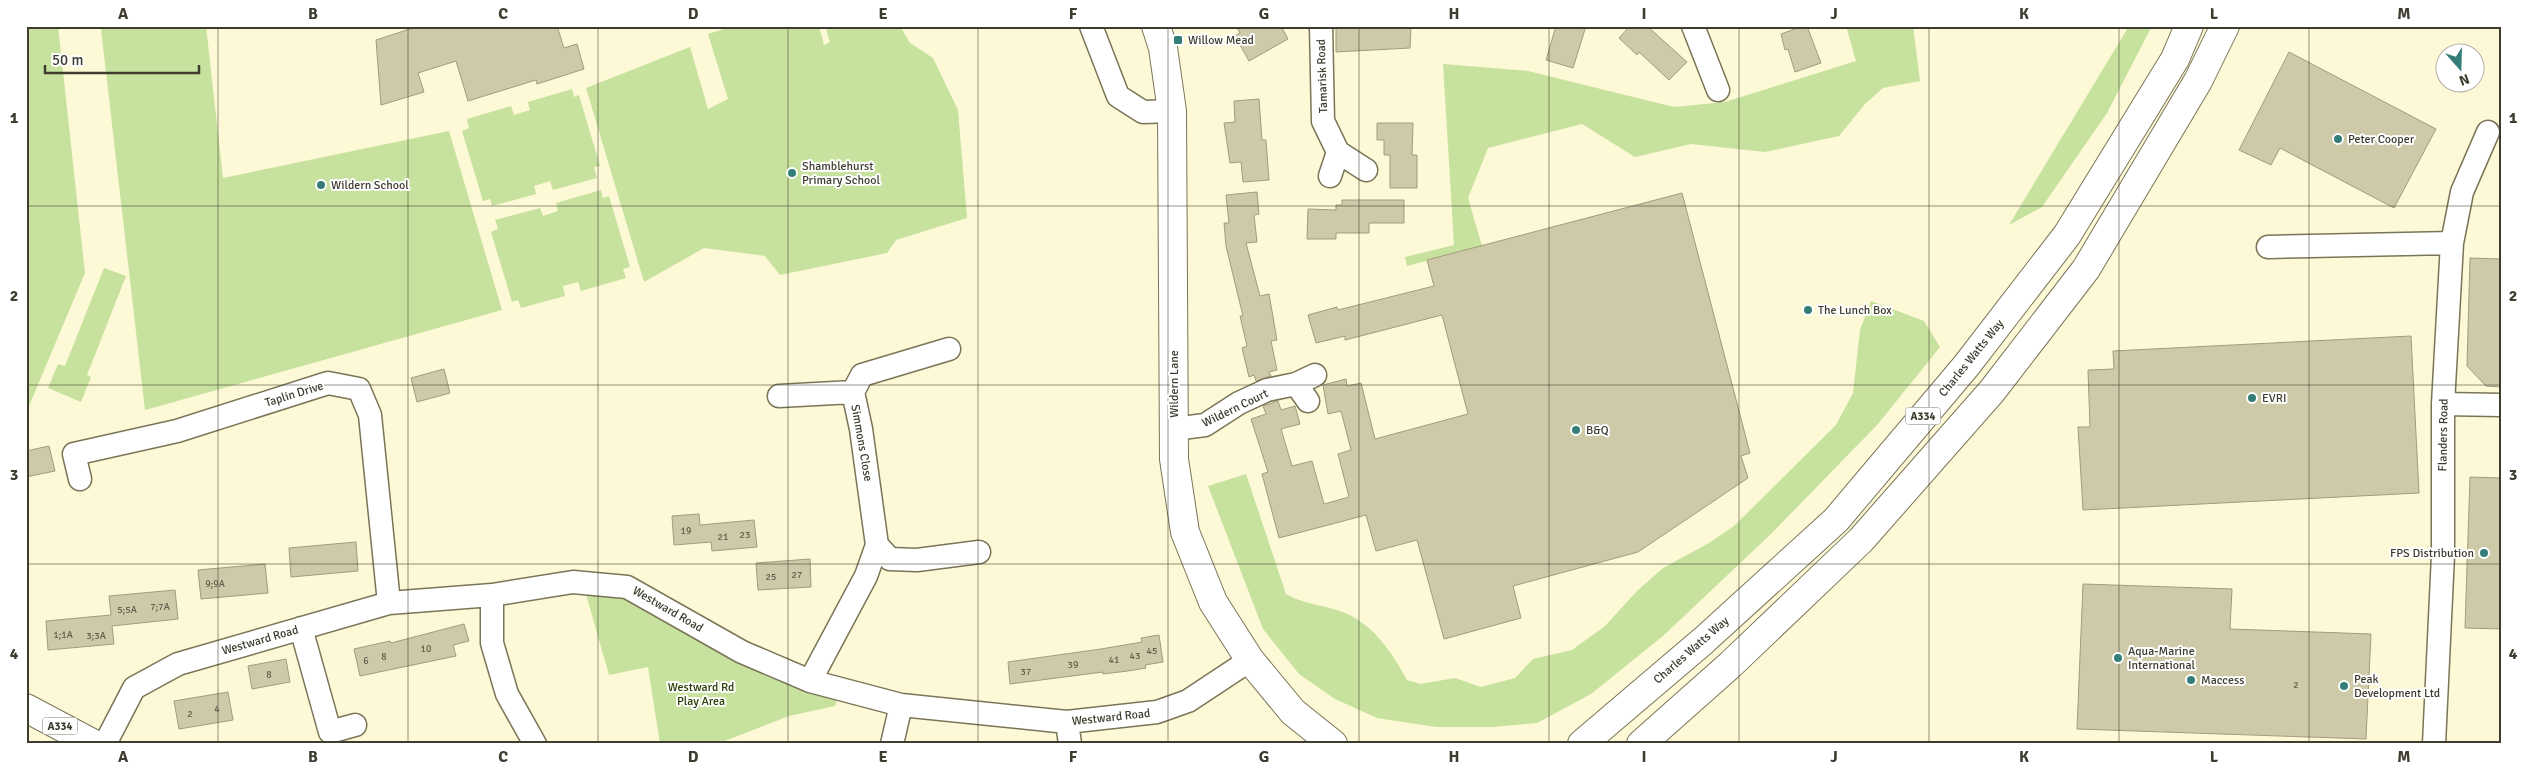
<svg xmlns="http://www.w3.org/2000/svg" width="2527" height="770" font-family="Signika,sans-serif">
  <rect width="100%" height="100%" fill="#fdf8d6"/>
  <path fill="#c7e29e" d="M26 26H58L85 273 26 413Z
    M128 26H206L223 178 449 131 502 310 145 410 101 29Z
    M733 26H819L824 45 830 42 825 26H900L910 43 933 58 958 110 967 218 896 240 887 253 780 275 765 256 704 248 644 282 586 88 690 47 708 109 728 99 708 34Z
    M1846 26H1913L1920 81 1883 88 1865 104 1839 136 1765 152 1691 144 1635 157 1582 124 1488 148 1468 198 1482 246 1407 266 1405 257 1454 245 1443 64 1528 71 1674 107 1725 102 1856 61Z
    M2129 26H2152L2107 113 2042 207 2009 225Z
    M572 89 574 97 579 95 600 166 594 167 597 178 553 190 550 181 534 186 536 194 492 206 490 199 483 201 462 131 469 128 467 119 511 106 514 115 530 110 528 102Z
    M601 190 603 198 609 196 630 267 623 269 626 278 581 291 578 282 563 286 565 296 521 308 518 300 512 302 491 232 498 229 495 220 540 208 543 216 558 211 556 203Z
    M104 268 126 276 87 375 91 377 81 402 48 388 58 364 65 366Z
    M1871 301 1924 321 1940 347 1878 424 1771 534 1663 636 1591 694 1537 723 1492 727H1436L1377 718 1335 699 1299 674 1263 629 1208 486 1246 474 1286 594C1305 605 1326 605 1345 613 1374 625 1393 654 1407 680L1420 684 1455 678 1481 687 1515 678 1533 659 1572 650 1605 626 1637 591 1663 568 1709 543 1734 526 1836 425 1853 393 1860 330Z
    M585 591 618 593 802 688 837 700 835 706 789 716 717 744H660L648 667 609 675Z"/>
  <path fill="#cec9a8" stroke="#a19c7d" d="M419 26H557L564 48 577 44 584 69 537 84 536 80 468 101 456 61 418 73 424 92 381 105 376 40Z
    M1236 26H1281L1288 39 1249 61 1235 36 1240 33Z
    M1336 26H1411L1410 48 1336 52Z
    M1556 26H1586L1573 68 1546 60Z
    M1630 26H1647L1687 62 1669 80 1639 52 1637 55 1619 38Z
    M1803 26H1807L1821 63 1795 72 1788 49 1785 50 1781 34Z
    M2289 52 2436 129 2394 208 2280 148 2271 165 2239 150Z
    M1259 99 1262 140H1266L1269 180 1243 182 1241 162 1230 163 1224 123 1235 122 1234 101Z
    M1377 123H1413L1412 155H1417V188H1390V155H1384V140H1377Z
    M1257 192 1259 214 1254 215 1257 242 1246 243 1260 296 1269 294 1277 340 1271 341 1277 370 1269 372 1271 376 1256 381 1254 375 1249 377 1242 348 1247 346 1240 316H1243L1226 246 1224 223H1229L1226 195Z
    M1682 193 1750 453 1741 456 1748 478 1638 552 1513 586 1521 618 1444 639 1417 540 1376 551 1366 515 1279 538 1262 474 1268 472 1251 419 1266 414 1263 406 1278 401 1281 410 1295 406 1300 424 1281 429 1292 466 1312 461 1324 504 1349 497 1338 454 1351 450 1341 411 1328 414 1323 385 1346 379 1347 386 1361 383 1375 439 1468 414 1442 315 1345 340V336L1316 343 1308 315 1337 307 1338 310 1434 286 1427 260Z
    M1342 200H1404V223H1369V233H1336V239H1307L1308 209 1336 210V205H1342Z
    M2470 258 2501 259V387L2486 386 2467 366Z
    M2411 336 2419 493 2083 510 2078 427H2090L2088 370 2114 369 2113 351Z
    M444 369 450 393 417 402 411 378Z
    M49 446 55 471 26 477V451Z
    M2470 477 2501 478V629L2465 628Z
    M699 514 700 525 754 520 757 547 712 551 711 542 674 545 672 516Z
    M356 542 358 571 291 577 289 548Z
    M810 559 811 587 758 590 756 563Z
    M265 564 268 593 201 599 198 570Z
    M2083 584 2232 589 2230 629 2371 634 2366 739 2077 729Z
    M175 590 178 619 112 626 114 644 48 650 46 621 111 615 109 596Z
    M464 624 469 641 453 645 456 656 360 676 354 649 390 641 391 643Z
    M1159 635 1163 662 1145 665 1146 668 1128 671 1103 674V672L1010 684 1008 662 1101 649 1142 642 1141 638Z
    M286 659 290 682 252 689 248 666Z
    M228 692 233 720 179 729 174 701Z"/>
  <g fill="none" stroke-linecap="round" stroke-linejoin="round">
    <defs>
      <path id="street" d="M1091 26 1118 96 1143 112 1172 111
        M1321 26 1323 121 1338 152 1366 170
        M1693 26 1718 90
        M1330 176 1338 152
        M2268 247 2452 243
        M1296 384 1308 401
        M779 396 853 392
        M2443 404 2501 405
        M1174 429 1205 425 1239 403 1267 390 1296 384 1315 375
        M80 479 74 454 177 431 328 383 359 389 370 415 389 603
        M877 545 890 559 917 560 979 552
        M492 595V643L507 694 535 744
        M301 628 330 732 355 725
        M810 681 866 576 877 545 861 429 853 392 862 375 949 349
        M1067 722 1070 744
        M105 744 134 688 178 664 389 603 492 595 573 582 627 587 742 652 810 681 901 705 1067 722 1157 712 1188 701 1250 660
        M892 744 901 705
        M2434 744 2443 555V404L2452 243 2462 192 2488 132"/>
      <path id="secondary" d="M1156 26 1163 48 1172 111 1174 459 1185 532 1213 602 1250 660 1293 712 1333 744"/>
      <path id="primary" d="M26 708 94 744
        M1582 744 1703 641 1836 520 1966 366 2067 235 2175 59 2189 26
        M1641 744 1730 665 1861 540 1992 391 2086 269 2198 81 2225 26"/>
    </defs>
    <use href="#street" stroke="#7a7557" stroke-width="25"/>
    <use href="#secondary" stroke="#7a7557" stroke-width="30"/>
    <use href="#primary" stroke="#7a7557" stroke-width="30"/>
    <use href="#street" stroke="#fff" stroke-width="22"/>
    <use href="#secondary" stroke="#fff" stroke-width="28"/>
    <use href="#primary" stroke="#fff" stroke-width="28"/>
  </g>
  <path fill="none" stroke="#3e3c2f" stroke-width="1" stroke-opacity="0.55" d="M218 26V744M408 26V744M598 26V744M788 26V744M978 26V744M1168 26V744M1359 26V744M1549 26V744M1739 26V744M1929 26V744M2119 26V744M2309 26V744M26 206H2501M26 385H2501M26 564H2501"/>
  <g fill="#347d79" stroke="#fff" stroke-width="2">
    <rect x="1173" y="35" width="10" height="10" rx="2.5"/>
    <circle cx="2338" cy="139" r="5"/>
    <circle cx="792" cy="173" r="5"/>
    <circle cx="321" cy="185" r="5"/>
    <circle cx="1808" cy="310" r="5"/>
    <circle cx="2252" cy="398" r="5"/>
    <circle cx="1576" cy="430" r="5"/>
    <circle cx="2484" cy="553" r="5"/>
    <circle cx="2118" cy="658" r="5"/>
    <circle cx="2191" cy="680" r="5"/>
    <circle cx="2344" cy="686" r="5"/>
  </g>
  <g text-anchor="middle" stroke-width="4" stroke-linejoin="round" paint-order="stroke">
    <g font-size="10" fill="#625f4d">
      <text x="686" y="534">19</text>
      <text x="745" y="538">23</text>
      <text x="723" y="540">21</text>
      <text x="797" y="578">27</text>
      <text x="771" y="580">25</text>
      <text x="215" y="587">9;9A</text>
      <text x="160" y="610">7;7A</text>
      <text x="127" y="613">5;5A</text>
      <text x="63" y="638">1;1A</text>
      <text x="96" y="639">3;3A</text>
      <text x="426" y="652">10</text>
      <text x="1152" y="654">45</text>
      <text x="1135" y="659">43</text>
      <text x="384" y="660">8</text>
      <text x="1114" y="663">41</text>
      <text x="366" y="664">6</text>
      <text x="1073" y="668">39</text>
      <text x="1026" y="675">37</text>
      <text x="269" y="678">8</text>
      <text x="2296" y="688">2</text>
      <text x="217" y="712">4</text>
      <text x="190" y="717">2</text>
    </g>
    <g fill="#fff" stroke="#78766d" stroke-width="1">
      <rect x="1905.5" y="407.5" width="35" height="17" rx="4"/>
      <rect x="42.5" y="717.5" width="35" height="17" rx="4"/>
    </g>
    <g font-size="11" font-weight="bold" fill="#3e3c2f">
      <text x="1923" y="420">A334</text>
      <text x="60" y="730">A334</text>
    </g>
    <g font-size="12" fill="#3e3c2f" stroke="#fff" text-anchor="start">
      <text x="1188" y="44">Willow Mead</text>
      <text x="2348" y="143">Peter Cooper</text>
      <text x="802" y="170">Shamblehurst<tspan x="802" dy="14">Primary School</tspan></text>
      <text x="331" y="189">Wildern School</text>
      <text x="1818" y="314">The Lunch Box</text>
      <text x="2262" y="402">EVRI</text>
      <text x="1586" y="434">B&amp;Q</text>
      <text x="2474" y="557" text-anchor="end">FPS Distribution</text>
      <text x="2128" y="655">Aqua-Marine<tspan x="2128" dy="14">International</tspan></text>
      <text x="2354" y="683">Peak<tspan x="2354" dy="14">Development Ltd</tspan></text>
      <text x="2201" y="684">Maccess</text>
    </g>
    <g font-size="12" fill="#3e3c2f" stroke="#fff">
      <text transform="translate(1322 76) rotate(-92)" y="4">Tamarisk Road</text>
      <text transform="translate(1971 358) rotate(-51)" y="4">Charles Watts Way</text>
      <text transform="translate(1174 384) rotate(-90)" y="4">Wildern Lane</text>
      <text transform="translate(294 394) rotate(-17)" y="4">Taplin Drive</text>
      <text transform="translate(1235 408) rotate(-26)" y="4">Wildern Court</text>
      <text transform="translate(2443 435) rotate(-89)" y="4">Flanders Road</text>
      <text transform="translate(862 443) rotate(80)" y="4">Simmons Close</text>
      <text transform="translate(668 609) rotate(30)" y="4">Westward Road</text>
      <text transform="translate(260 640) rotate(-16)" y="4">Westward Road</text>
      <text transform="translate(1691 650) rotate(-41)" y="4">Charles Watts Way</text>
      <text transform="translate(1111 717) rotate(-6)" y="4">Westward Road</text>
    </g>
    <g font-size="12" fill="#293b00" stroke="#fff">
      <text x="701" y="691">Westward Rd<tspan x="701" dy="14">Play Area</tspan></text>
    </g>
  </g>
  <rect width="2527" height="770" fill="none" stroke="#ffffff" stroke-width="55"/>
  <g transform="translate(2460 68) rotate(160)"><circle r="24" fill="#ffffff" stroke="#b2b1ac"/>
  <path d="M0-4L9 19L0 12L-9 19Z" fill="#347d79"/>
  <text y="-8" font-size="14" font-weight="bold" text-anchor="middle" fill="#3e3c2f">N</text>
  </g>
  <path d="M45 65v8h154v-8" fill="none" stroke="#3e3c2f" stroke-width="2.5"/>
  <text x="52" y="65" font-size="15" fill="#3e3c2f" stroke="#ffffff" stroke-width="4" paint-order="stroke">50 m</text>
  <rect x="28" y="28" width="2472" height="714" fill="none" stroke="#3e3c2f" stroke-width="2"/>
  <g font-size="16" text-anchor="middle" font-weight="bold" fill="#3e3c2f">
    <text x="123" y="19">A</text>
    <text x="313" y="19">B</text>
    <text x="503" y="19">C</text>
    <text x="693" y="19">D</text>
    <text x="883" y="19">E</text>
    <text x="1073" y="19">F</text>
    <text x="1264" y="19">G</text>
    <text x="1454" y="19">H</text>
    <text x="1644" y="19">I</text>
    <text x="1834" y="19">J</text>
    <text x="2024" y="19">K</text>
    <text x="2214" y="19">L</text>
    <text x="2404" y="19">M</text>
    <text x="14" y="123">1</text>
    <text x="2513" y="123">1</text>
    <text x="14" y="301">2</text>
    <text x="2513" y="301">2</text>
    <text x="14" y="480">3</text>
    <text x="2513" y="480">3</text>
    <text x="14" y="659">4</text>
    <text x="2513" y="659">4</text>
    <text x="123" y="762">A</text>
    <text x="313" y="762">B</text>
    <text x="503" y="762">C</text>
    <text x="693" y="762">D</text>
    <text x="883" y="762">E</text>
    <text x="1073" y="762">F</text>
    <text x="1264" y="762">G</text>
    <text x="1454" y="762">H</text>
    <text x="1644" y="762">I</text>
    <text x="1834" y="762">J</text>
    <text x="2024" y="762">K</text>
    <text x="2214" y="762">L</text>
    <text x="2404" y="762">M</text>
  </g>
</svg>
